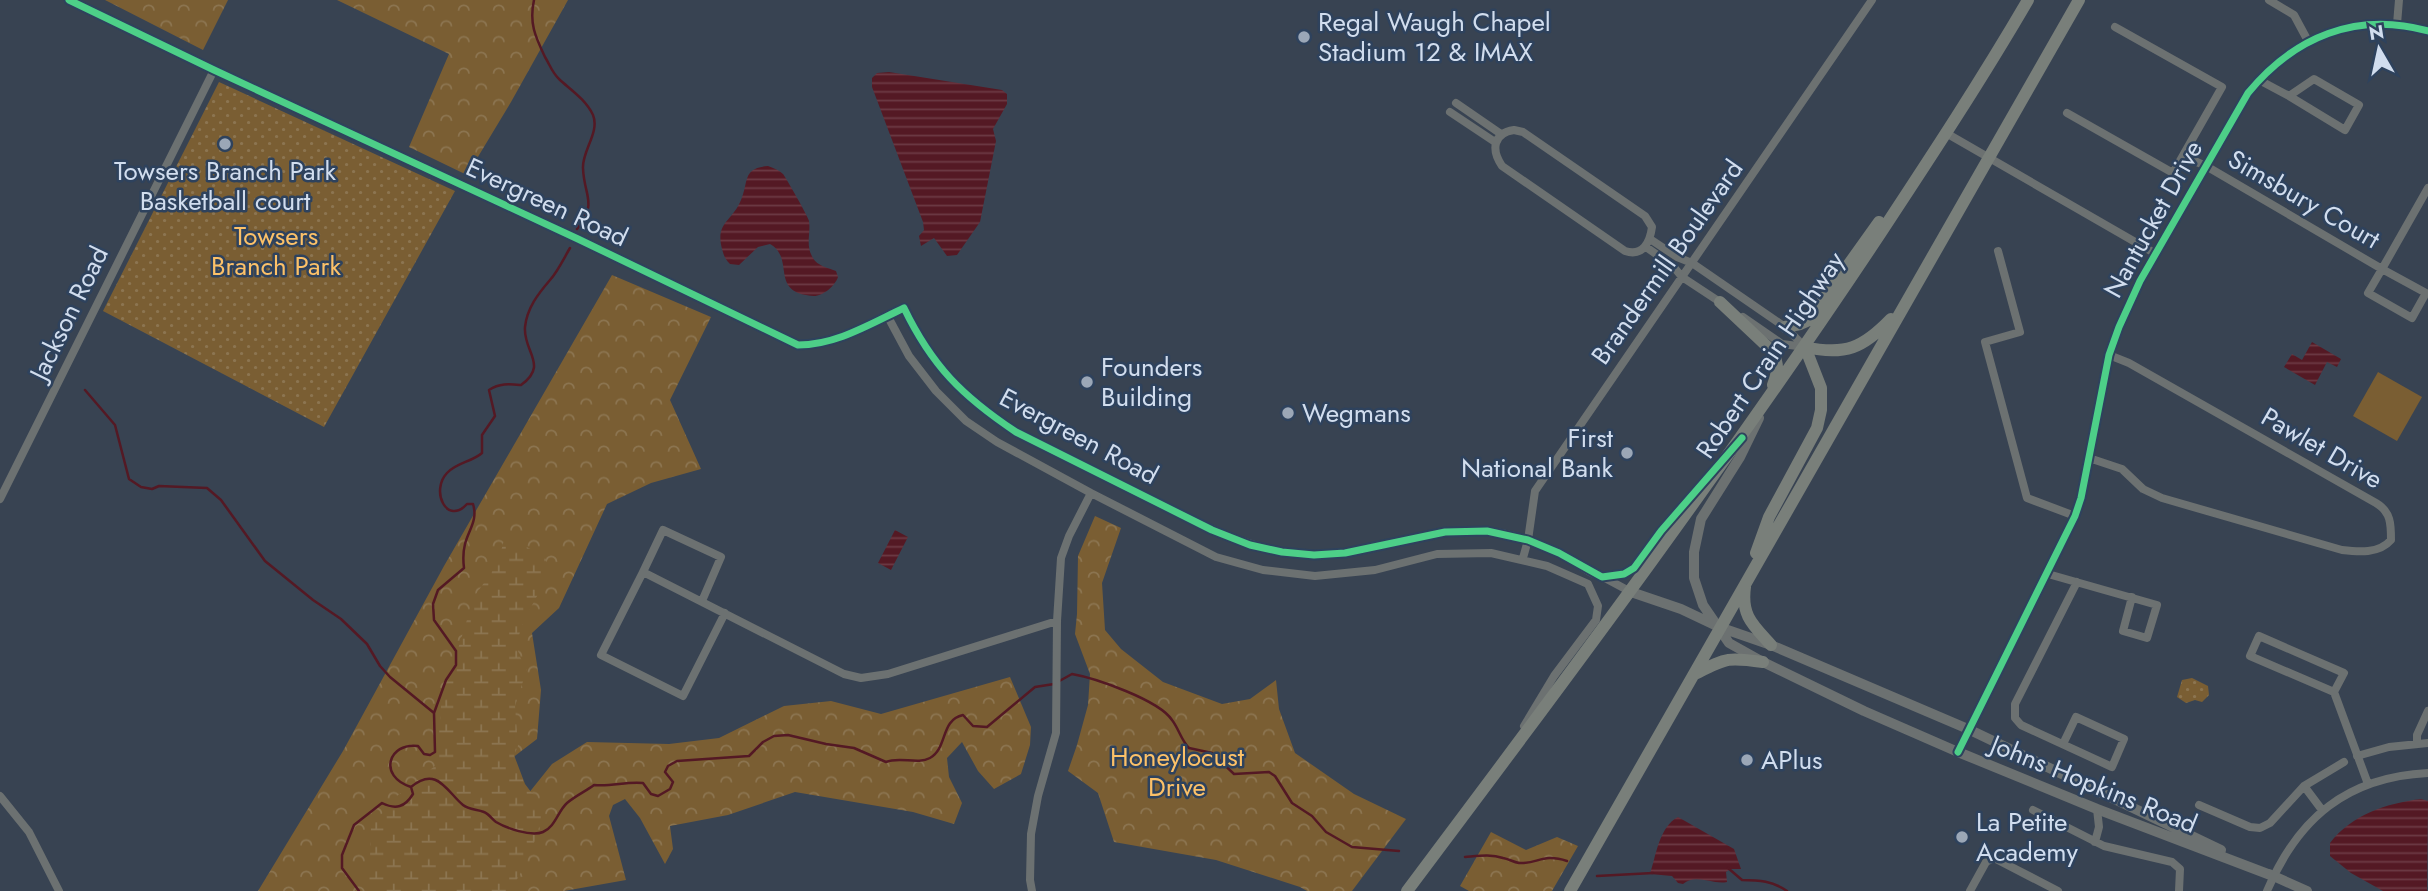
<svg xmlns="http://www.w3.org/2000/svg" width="2428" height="891" font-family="Jost,sans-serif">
  <defs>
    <pattern id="forest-crowns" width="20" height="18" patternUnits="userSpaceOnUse" patternTransform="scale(1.75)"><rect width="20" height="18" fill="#7a5e33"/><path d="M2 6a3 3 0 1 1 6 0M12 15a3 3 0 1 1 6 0" fill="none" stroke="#8c7551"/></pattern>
    <pattern id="wetland-marsh" width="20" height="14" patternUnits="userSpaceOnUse" patternTransform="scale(1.75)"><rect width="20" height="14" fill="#7a5e33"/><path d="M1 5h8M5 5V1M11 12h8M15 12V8" fill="none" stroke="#8c7551"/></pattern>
    <pattern id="park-dots" width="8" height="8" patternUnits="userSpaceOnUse" patternTransform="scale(1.75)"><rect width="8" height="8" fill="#7a5e33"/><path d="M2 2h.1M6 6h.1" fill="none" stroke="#8c7551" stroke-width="1.8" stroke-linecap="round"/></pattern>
    <pattern id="water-rules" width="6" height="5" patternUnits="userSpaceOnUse" patternTransform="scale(1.75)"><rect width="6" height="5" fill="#541924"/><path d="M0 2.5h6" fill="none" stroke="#6c3a44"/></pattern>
  </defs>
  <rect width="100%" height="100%" fill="#384352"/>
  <path fill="#7a5e33" d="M2378 372 2422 397 2397 441 2353 416Z"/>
  <path fill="url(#forest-crowns)" d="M105 0H228L203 50Z
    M337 0H568L511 102 467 175 409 147 449 54Z
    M612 275 711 317 670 400 701 469 651 483 607 504 559 608 532 633 541 690 537 739 494 772 520 804 552 764 587 742 669 744 719 738 784 706 831 701 881 714 1010 677 1031 727 1030 745 1021 774 994 789 978 771 962 742 947 758 949 777 962 803 954 824 913 812 795 792 728 815 670 826 673 849 665 864 640 818 625 799 613 805 609 816 626 880 564 891H258L343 751 444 566Z
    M1095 516 1121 528 1102 583 1105 630 1121 649 1163 682 1222 704 1250 699 1276 680 1279 709 1295 753 1354 794 1406 819 1352 891H1307L1300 887 1216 860 1114 842 1098 793 1068 771 1077 745 1088 705 1090 674 1075 634 1077 614 1078 556Z
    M1491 832 1526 850 1557 837 1578 846 1552 891H1469L1460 886Z"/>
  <path fill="url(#wetland-marsh)" d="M505 536 546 557C552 590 516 615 518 649 518 656 524 663 527 669L515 706 518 746 514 755 525 784 544 809C536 841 528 863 510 891H369L371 827 397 796 435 766 441 712V692L450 675 474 597 498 563Z"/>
  <path fill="url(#park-dots)" d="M219 82 455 191 324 427 103 311Z
    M2192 678 2208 686 2209 695 2202 702 2195 700 2186 703 2177 697 2182 680Z"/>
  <path fill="url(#water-rules)" d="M889 72 1002 90 1007 94V104L993 129 996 141 980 222 957 255 947 256 934 238 921 246 919 236 924 230 923 222 872 87V78L877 73Z
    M768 166C773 168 779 170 783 174 785 176 809 218 809 221 811 234 805 245 813 258 817 266 829 268 836 271L838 277C835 286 823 296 814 296 768 293 796 259 770 244L758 247 739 265 730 264C725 259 724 256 722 249 715 222 732 222 741 200 749 181 742 168 768 166Z
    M2312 342 2341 359 2337 367 2327 362 2315 385 2284 367 2292 354 2302 360Z
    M895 530 908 537 891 570 878 563Z
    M2421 799 2428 801 2427 891H2383L2351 873 2330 856V843C2351 815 2387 803 2421 799Z
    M1678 817 1734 849 1741 869H1730L1726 872 1727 882C1712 885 1696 873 1683 884L1678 883 1672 876 1650 874C1656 856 1659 827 1678 817Z"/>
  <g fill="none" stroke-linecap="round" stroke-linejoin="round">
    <path stroke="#541924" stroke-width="2.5" d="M534 0C529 23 535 36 545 57 550 65 552 73 560 80 571 90 586 100 593 115 600 132 582 151 583 168 584 197 598 202 577 229
      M85 390 115 425 129 479 141 487 152 489 159 486 207 488 221 500 265 561 313 600 341 619 367 644 380 666 390 677 434 713
      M411 787C437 765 447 792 463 805 469 810 477 809 484 812 489 814 492 819 496 822 506 828 531 837 543 832 555 827 558 811 567 803 575 796 586 791 594 785 611 787 627 781 643 783L651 794 658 796 670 789 673 782 665 772 668 766 677 761 749 756 763 742 774 736 788 735 826 744 854 748 886 762C900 756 917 765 930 758 948 748 940 720 963 715L973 726 987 727 1035 687 1054 684 1072 674C1095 678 1159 700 1172 720 1179 729 1181 740 1189 748L1212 753 1234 774 1269 772 1275 776 1292 803 1312 816 1326 832 1352 847 1399 851
      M1465 857C1478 856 1491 854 1503 858 1509 859 1513 862 1519 863 1539 864 1542 853 1567 861
      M1728 868 1742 880C1759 880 1773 881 1787 891
      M1597 876 1653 873
      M359 891 342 868V855L354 825 382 803C396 810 405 807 413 794L411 787C377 776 389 742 418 746L424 754 430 755 435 752 434 713 446 680 456 665V651L434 620 433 604 438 590 464 568C463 560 463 552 465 544 469 529 478 520 473 504H467C447 526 430 491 447 473 457 462 472 462 482 453V435L495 416 489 390C500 383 509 384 521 385 549 365 523 352 525 327 527 308 538 294 550 280 558 271 564 258 570 248"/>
    <path stroke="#6c7171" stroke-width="8" d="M69 0 214 70 578 239 798 345C836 345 870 324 904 308 932 366 962 396 1016 432 1054 450 1092 469 1130 488 1189 518 1245 552 1313 555 1372 557 1427 526 1486 531 1511 533 1540 543 1562 554 1574 561 1590 575 1604 577 1615 578 1625 574 1634 568L1694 493
      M2269 0 2294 15 2308 41
      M2397 24 2399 0
      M2259 80 2289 96 2314 79 2359 105 2345 130 2289 96
      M1456 103 1501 134
      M1450 112 1495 142
      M2067 113 2173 173 2222 87 2115 27
      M1514 130 1523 132 1645 216 1652 227C1650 242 1643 257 1625 251L1502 166C1491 150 1493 133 1514 130Z
      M1946 133 2156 254
      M2183 156 2206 166 2382 269 2368 293 2412 318 2426 293 2382 269 2428 188
      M1650 239 1677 257 1692 263 1785 327 1805 347
      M1646 247 1673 266 1682 277 1723 304
      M1998 251 2020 332 1985 342 2027 498 2075 516
      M887 315 909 356 936 391 966 421 997 442 1091 493 1216 557 1263 570 1315 576 1375 570 1437 554 1491 553 1547 566 1588 584 1598 606 1596 620 1554 676 1524 726
      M1743 317 1782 344 1805 347
      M2089 458 2122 469 2143 489 2162 498 2342 550C2358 552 2379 554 2391 540 2391 524 2391 512 2376 503L2129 363 2109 355
      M0 499 214 70
      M1523 558 1528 540 1535 491 1872 0
      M643 572 601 655 683 696 725 613
      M2048 574 2157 605 2147 638 2123 631 2132 597
      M1603 577 1631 592
      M702 601 721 557 663 530 643 572 844 674 861 678 888 674 1057 621
      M2334 692 2344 673 2259 636 2250 656 2334 692 2368 784
      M2417 743V735L2428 711
      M2063 744 2076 717 2124 739 2112 767 2021 725 2015 718V704L2077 582
      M1958 752 2075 516 2081 498 2109 355 2119 327 2140 281 2248 93C2294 37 2356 11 2428 31
      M2357 756 2389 747 2428 743
      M2304 786 2322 810
      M0 796 29 832 59 891
      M2199 805 2250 827 2260 828 2270 823 2304 786 2344 762
      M2033 810 2104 846 2172 862 2180 869 2179 891
      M2095 842 2099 827 2097 809
      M1032 891 1030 880 1031 834 1038 796 1056 733 1057 621 1061 558 1069 536 1091 493
      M1970 891 1986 862 1994 858 2058 891
      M2267 891C2298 818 2347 777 2428 773"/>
    <path stroke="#6c7171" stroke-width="10" d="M1759 418 1740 457 1701 519 1694 552V578L1703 605 1729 643 1763 662 1864 711 1958 752 2097 809 2273 876
      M1631 592 1681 609 1719 627 1771 645 1968 729 2221 850
      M2269 874 2307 891"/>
    <path stroke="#797f7a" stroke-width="12" d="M1720 302 1772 351C1779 364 1778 372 1773 385
      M1785 327 1800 324 1809 320 1879 222
      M1805 347C1845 356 1863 348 1891 319
      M1756 553 1769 517 1817 428 1821 410V388L1805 347
      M1745 587C1741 616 1753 625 1771 645
      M1695 674C1727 658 1727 657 1763 662
      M1407 891C1570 674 1732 457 1882 231 1932 155 1982 79 2028 0
      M1570 891 2079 0"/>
    <defs>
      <path id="cycleway" d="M69 0 214 70 578 239 798 345C836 345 870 324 904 308 932 366 962 396 1016 432L1212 530 1250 545 1282 552 1314 555 1345 553 1445 532 1487 531 1528 540 1559 553 1602 577 1624 574 1634 568 1661 531 1742 438
        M1958 752 2075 516 2081 498 2109 355 2119 327 2140 281 2248 93C2294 37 2356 11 2428 31"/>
    </defs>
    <use href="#cycleway" stroke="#2e425d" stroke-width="11"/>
    <use href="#cycleway" stroke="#4dcf88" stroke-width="7"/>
  </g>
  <g fill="#9ba7b7" stroke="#2e425d" stroke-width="2.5">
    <circle cx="1304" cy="37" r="7"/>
    <circle cx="225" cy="144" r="7"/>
    <circle cx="1087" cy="382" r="7"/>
    <circle cx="1288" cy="413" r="7"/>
    <circle cx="1627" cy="453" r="7"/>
    <circle cx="1747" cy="760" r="7"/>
    <circle cx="1962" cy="837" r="7"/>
  </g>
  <g text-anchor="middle" stroke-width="5" stroke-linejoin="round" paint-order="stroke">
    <g font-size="26" fill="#d1ddee" stroke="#2e425d" text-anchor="start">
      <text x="1318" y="31">Regal Waugh Chapel<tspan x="1318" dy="30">Stadium 12 &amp; IMAX</tspan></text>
      <text x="225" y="180" text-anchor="middle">Towsers Branch Park<tspan x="225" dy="30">Basketball court</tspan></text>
      <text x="1101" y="376">Founders<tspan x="1101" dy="30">Building</tspan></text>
      <text x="1302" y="422">Wegmans</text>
      <text x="1613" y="447" text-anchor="end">First<tspan x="1613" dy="30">National Bank</tspan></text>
      <text x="1761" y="769">APlus</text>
      <text x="1976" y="831">La Petite<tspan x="1976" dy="30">Academy</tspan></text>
    </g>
    <g font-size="26" fill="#d1ddee" stroke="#2e425d">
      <text transform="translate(2304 199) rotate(30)" y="9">Simsbury Court</text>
      <text transform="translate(547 202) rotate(25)" y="9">Evergreen Road</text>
      <text transform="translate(2153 219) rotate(-61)" y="9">Nantucket Drive</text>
      <text transform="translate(1667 262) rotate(-55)" y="9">Brandermill Boulevard</text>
      <text transform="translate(69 313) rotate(-64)" y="9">Jackson Road</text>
      <text transform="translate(1770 355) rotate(-56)" y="9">Robert Crain Highway</text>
      <text transform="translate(1079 436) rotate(28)" y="9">Evergreen Road</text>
      <text transform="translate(2322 448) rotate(30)" y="9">Pawlet Drive</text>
      <text transform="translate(2094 784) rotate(22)" y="9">Johns Hopkins Road</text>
    </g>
    <g font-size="26" fill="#fcc168" stroke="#2e425d">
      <text x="276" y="245">Towsers<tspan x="276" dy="30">Branch Park</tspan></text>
      <text x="1177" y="766">Honeylocust<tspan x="1177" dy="30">Drive</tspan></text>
    </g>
  </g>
  <g transform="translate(2379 49) rotate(351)" stroke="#2e425d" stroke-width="5" paint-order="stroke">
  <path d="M0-5L12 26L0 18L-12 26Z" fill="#d1ddee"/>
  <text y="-10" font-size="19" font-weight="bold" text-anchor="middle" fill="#d1ddee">N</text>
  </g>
</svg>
